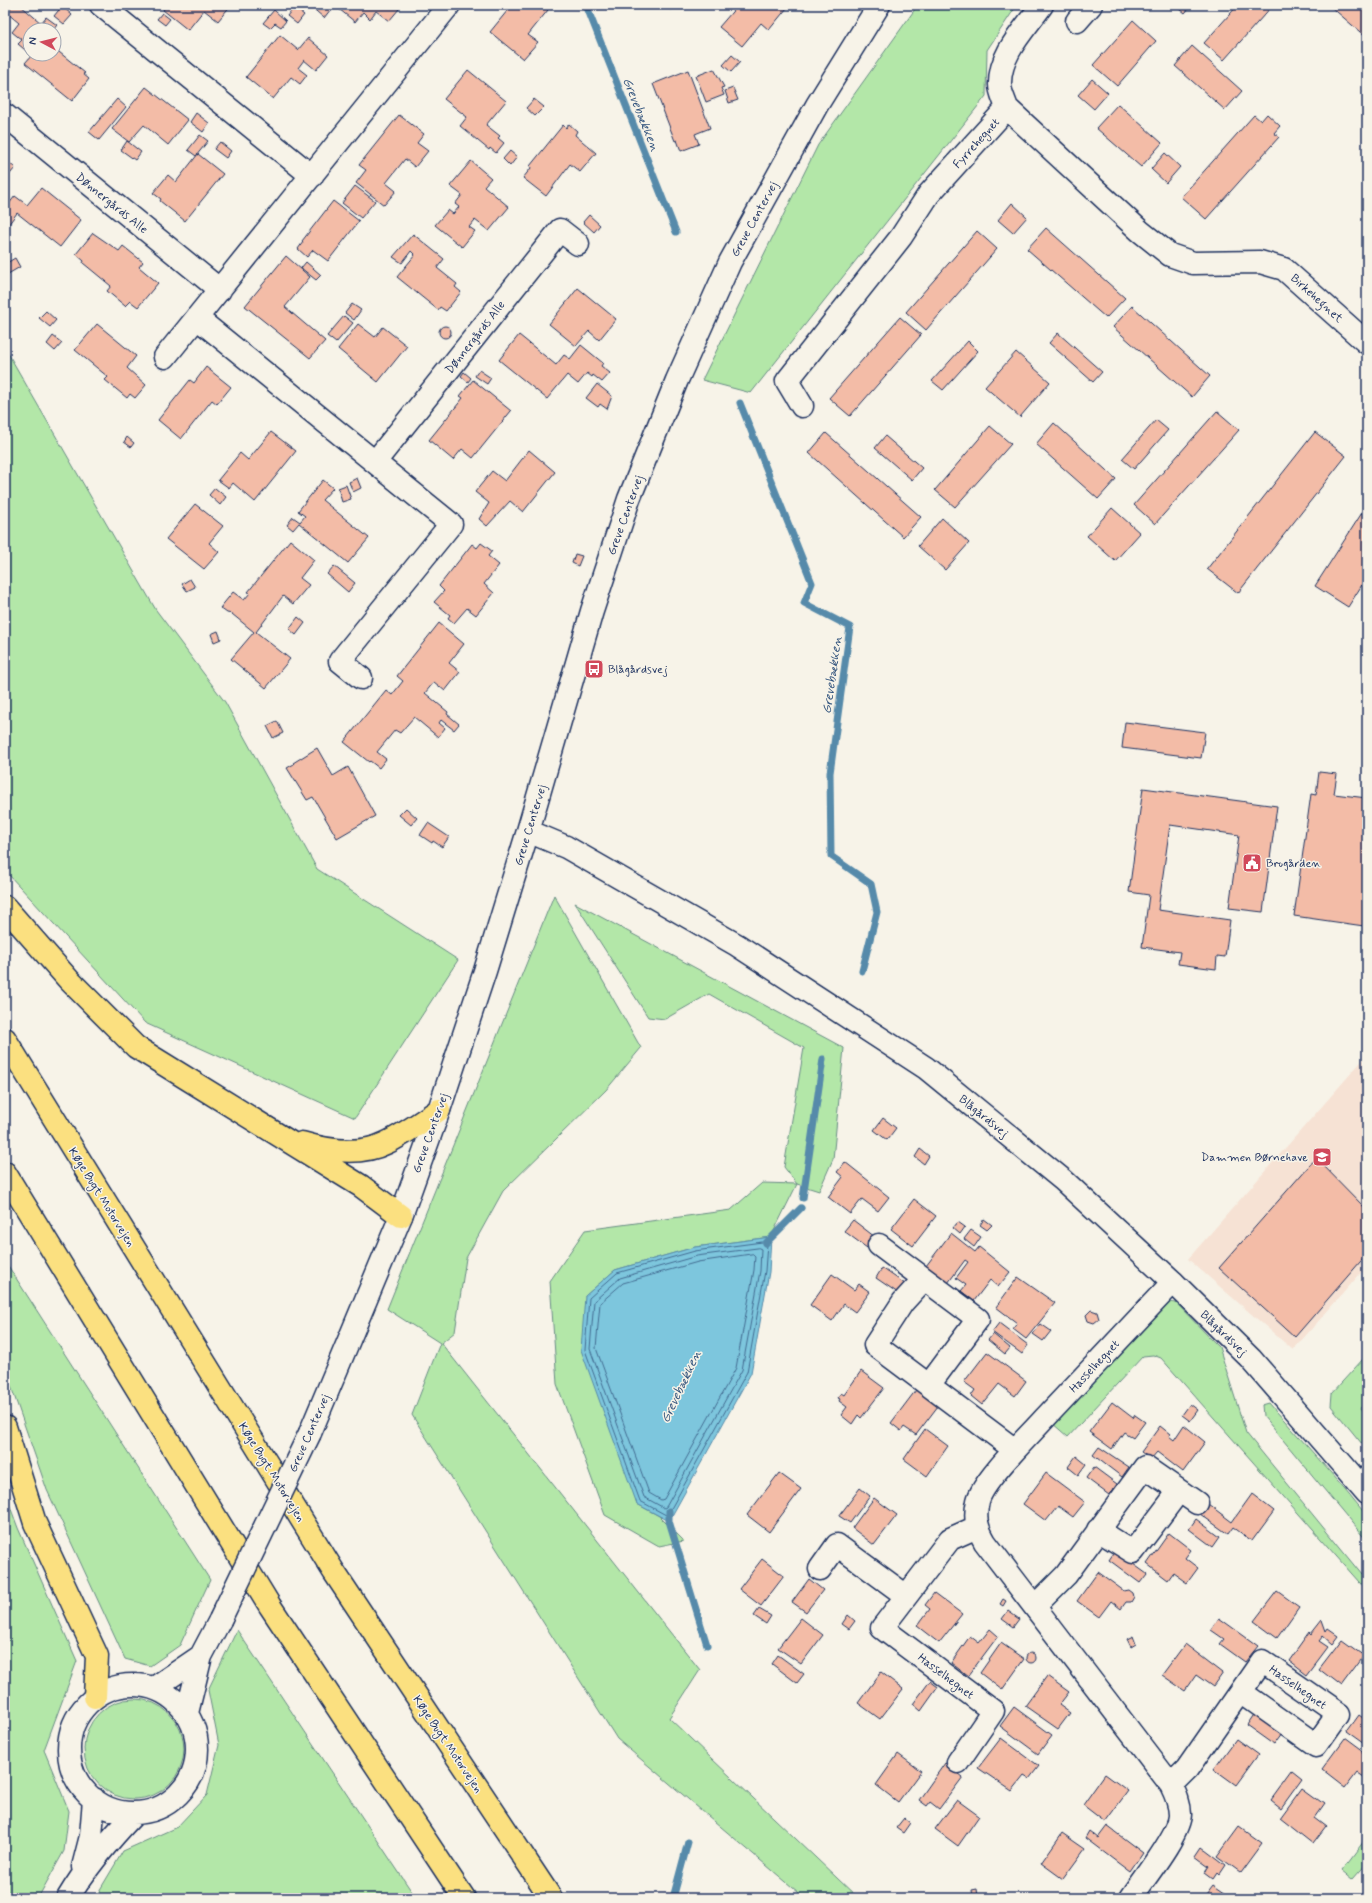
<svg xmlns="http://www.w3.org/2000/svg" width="1372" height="1903" font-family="Mynerve,sans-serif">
  <rect width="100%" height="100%" fill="#f7f3e8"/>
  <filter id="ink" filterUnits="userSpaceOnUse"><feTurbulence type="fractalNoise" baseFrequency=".025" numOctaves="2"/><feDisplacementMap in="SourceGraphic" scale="8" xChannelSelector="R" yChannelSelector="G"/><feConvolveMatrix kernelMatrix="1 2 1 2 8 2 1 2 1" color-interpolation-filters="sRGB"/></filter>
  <g filter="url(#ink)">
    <path fill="#f6e2d4" d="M1367 1055V1266L1293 1350 1188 1259Z"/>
    <path fill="#b3e7a8" stroke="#678b83" d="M918 5H1017L987 50 986 96 751 393 702 380 818 145Z
      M5 348 156 610 225 702 317 869 458 960 355 1118 145 1023 9 875 5 868Z
      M554 895 641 1048 606 1090 503 1191 466 1258 455 1332 441 1343 700 1670 669 1718 858 1898H805L617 1739 412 1415 440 1343 387 1309Z
      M575 903 844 1048 833 1159 819 1191 797 1184 771 1237 695 1247 615 1270 585 1296 637 1504 659 1516 684 1541 659 1546 605 1515 557 1384 550 1281 585 1230 731 1210 762 1183 797 1184 784 1167 804 1048 709 994 665 1019 648 1017Z
      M5 1261 210 1580 180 1645 150 1666 125 1659 47 1490 5 1369Z
      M1168 1302 1176 1303 1219 1347 1246 1433 1367 1581V1591L1161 1358 1153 1355 1143 1356 1068 1437 1052 1423Z
      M1364 1358 1367 1361V1402L1361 1408 1367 1416V1450L1331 1406 1332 1393Z
      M1269 1403 1345 1489 1367 1516V1541L1263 1416 1262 1405Z
      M5 1493 18 1528 77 1661 44 1750 69 1811 64 1851 38 1898H11L5 1892Z
      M237 1630 416 1898H95L123 1851 177 1827 207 1795 219 1745 208 1690Z
      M84 1749a50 50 0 1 1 100 0a50 50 0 1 1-100 0Z
      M1367 1837V1863L1353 1879 1342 1870Z"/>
    <path fill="#7dc6dd" stroke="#568aaa" d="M771 1237 769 1272 751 1373 669 1521 637 1504 581 1350 585 1296 615 1270 695 1247Z"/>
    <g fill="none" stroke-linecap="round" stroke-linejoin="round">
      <path stroke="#426b91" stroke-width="1" d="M764 1242 767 1244 765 1271 747 1372 668 1514 666 1515 640 1501 585 1350 589 1298 617 1273 695 1251Z
        M759 1248 761 1249 760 1271 742 1370 666 1507 664 1508 644 1497 590 1349 594 1301 620 1278 697 1256Z
        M753 1254 755 1256 754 1270 736 1368 664 1499 661 1500 649 1493 596 1348 600 1303 623 1283 698 1262Z"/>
      <path stroke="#568aaa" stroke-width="7" d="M586 5 676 232
        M740 403 812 583 804 603 850 627 830 773 831 856 871 884 877 912 862 971
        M803 1198 823 1059
        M766 1243 801 1208
        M669 1511V1521L707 1645
        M673 1898 688 1842"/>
    </g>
    <path fill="#f3bca7" stroke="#1b2f5e" d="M13 5H20L41 23 46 17 57 25 53 30H30V54L18 44 22 40 12 32 19 23 7 13Z
      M166 5H231L218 21 204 10 188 30 163 10Z
      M309 5H395L399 9 389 21 376 11 370 19 363 12 355 22 334 5 324 18Z
      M512 5H542L548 10 528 35 538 42 523 59 490 32Z
      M664 5H675L671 10Z
      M738 5H786L787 8 769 30 761 23 742 46 719 27Z
      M1175 5H1192L1185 13Z
      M1238 5H1273L1224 60 1204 43Z
      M1329 5H1367V38Z
      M62 6 72 15 64 24 54 16Z
      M294 7 304 15 297 24 287 16Z
      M274 10 286 21 281 27 275 23 270 28 263 23Z
      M162 13 170 19 165 25 157 19Z
      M1133 20 1156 41 1117 86 1093 65Z
      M280 35 298 50 308 38 328 55 316 70 304 60 298 68 307 75 300 84 291 77 273 99 246 77Z
      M1192 46 1242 91 1225 110 1175 66Z
      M54 48 85 73 83 74 89 79 72 101 25 63 32 55 30 54H54Z
      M732 55 740 62 731 72 723 65Z
      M714 69 724 87 721 88 724 95 706 102 696 76Z
      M468 70 506 101 486 125 500 136 498 138 504 143 496 153 490 148 489 150 460 126 467 117 444 99Z
      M688 70 710 128 695 134 699 144 681 151 677 140 675 141 653 84Z
      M1092 79 1108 93 1094 109 1078 95Z
      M146 87 188 120 168 145 144 125 129 142 112 129Z
      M733 88 738 100 729 103 725 91Z
      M117 99 126 107 99 140 89 132Z
      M534 99 544 107 535 116 526 108Z
      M1118 104 1162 143 1141 167 1096 128Z
      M196 113 209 123 203 132 190 122Z
      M1267 114 1280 126 1274 133 1279 137 1206 219 1181 197 1254 115 1261 121Z
      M399 115 424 134 417 143 428 151 415 167 405 159 386 183 396 191 384 205 356 183 366 170 359 165Z
      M569 124 577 131 575 135 596 153 580 172 570 164 546 196 523 178 531 168 530 166 563 125 566 128Z
      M200 135 208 141 196 156 188 150Z
      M127 141 141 152 135 160 121 150Z
      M220 142 231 151 226 158 214 149Z
      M510 151 517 157 510 166 503 159Z
      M1165 153 1180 167 1166 183 1151 169Z
      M198 154 223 174 185 221 160 201 161 199 153 193 168 175 176 182Z
      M5 159 15 168 5 180Z
      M471 161 491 178 484 186 509 207 489 231 475 220 469 227 475 231 462 247 435 225 448 210 453 214 459 207 455 204 462 195 450 186Z
      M355 186 375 201 361 218 342 203Z
      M41 188 81 220 60 247 17 213 5 229V209L15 196 27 205Z
      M333 201 359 221 328 261 313 250 307 257 298 249 303 242 302 241Z
      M1012 203 1027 217 1013 233 998 220Z
      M589 215 600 225 594 232 583 222Z
      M1046 228 1125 298 1106 318 1027 249Z
      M977 231 997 249 926 330 906 312Z
      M93 233 119 251 123 246 143 262 139 267 158 283 138 307 130 301 125 306 107 291 111 286 83 263 84 261 76 254Z
      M413 234 444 259 437 268 457 284 455 287 461 292 446 311 440 307 438 310 397 277 415 255 411 251 402 263 393 257Z
      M286 256 310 277 285 307 325 341 310 358 245 306Z
      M15 258 20 267 8 274 5 264Z
      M306 262 321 275 316 280 301 268Z
      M578 288 616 319 599 340 589 331 576 346 549 324Z
      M352 304 361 310 354 320 345 313Z
      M1132 306 1210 376 1192 397 1113 327Z
      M46 311 56 320 50 327 39 318Z
      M344 316 353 323 336 343 327 336Z
      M900 317 921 335 850 416 829 398Z
      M97 324 136 356 127 368 146 385 135 398 130 394 127 398 105 380 108 377 75 350Z
      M358 324 375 337 383 327 407 346 378 382 338 349Z
      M439 332a6 6 0 1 1 12 0a6 6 0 1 1-12 0Z
      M1058 333 1102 372 1093 382 1049 343Z
      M519 335 556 365 564 355 570 359 581 345 603 363 601 366 610 373 602 382 593 375 592 377 587 373 578 384 567 375 547 399 499 360Z
      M53 336 62 343 55 351 47 344Z
      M968 341 978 351 943 390 932 381Z
      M1016 352 1050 382 1020 417 985 387Z
      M206 367 231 387 217 404 212 400 181 439 158 420 190 380 194 383Z
      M479 370 491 378 487 384 475 376Z
      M464 372 471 378 468 382 461 376Z
      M473 380 511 411 473 458 462 449 453 460 429 440 463 398 460 396Z
      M597 384 612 396 607 409 600 404 598 407 586 398Z
      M1217 411 1239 430 1155 524 1134 505Z
      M1156 420 1168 430 1134 469 1122 459Z
      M1054 423 1116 479 1098 499 1036 444Z
      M990 426 1011 444 955 507 935 490Z
      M271 432 296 451 255 502 233 483 229 488 218 480 240 453 248 460Z
      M1315 432 1346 456 1238 593 1207 569Z
      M826 433 921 517 903 537 809 453Z
      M885 436 922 468 912 480 875 448Z
      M127 437 134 443 131 447 124 442Z
      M529 450 555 472 523 512 510 501 487 526 479 519 489 503 475 492 492 471 505 481Z
      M357 478 361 488 353 492 349 482Z
      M323 480 333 488 322 500 369 538 348 563 299 523 293 530 287 525 293 517 300 522 305 516 298 511Z
      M346 485 351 499 342 502 338 488Z
      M215 488 226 497 220 505 209 495Z
      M195 504 223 526 209 543 219 552 204 569 166 539Z
      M1367 505V577L1348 607 1315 586Z
      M1112 508 1140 533 1115 561 1087 536Z
      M942 518 969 543 945 570 918 546Z
      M290 540 314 560 300 578 309 585 293 604 283 596 256 632 290 659 266 688 231 659 254 632 232 614 227 613 220 608 233 592 244 600 250 593 248 592Z
      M481 543 492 551 488 556 499 565 484 584 494 593 476 615 467 608 454 623 448 618 450 615 434 602 444 591 439 586 472 544 477 548Z
      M575 554 582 556 578 566 572 563Z
      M334 566 355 583 348 592 327 574Z
      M190 579 195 587 187 591 182 584Z
      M298 617 305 623 296 635 289 629Z
      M439 623 464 644 449 663 460 672 445 691 434 682 425 693 448 712 447 714 459 724 454 730 441 720 439 723 445 728 438 737 414 717 400 733 395 730 377 752 386 759 379 768 370 761 369 762 344 742 386 690 392 695 403 681 397 676Z
      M218 631 221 639 214 642 211 634Z
      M277 721 283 733 273 738 267 726Z
      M1125 722 1205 732 1201 758 1122 748Z
      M317 748 333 776 348 767 375 816 337 838 313 797 307 800 287 768 294 764 293 763Z
      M1319 772 1337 774 1334 794 1367 798V902L1364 926 1294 916 1311 794 1316 795Z
      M1143 788 1277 806 1263 912 1229 908 1239 835 1170 825 1158 910 1230 920 1225 957 1217 956 1216 969 1178 964 1180 952 1142 947 1149 895 1129 892Z
      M406 808 417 818 411 825 399 815Z
      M428 823 449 837 442 847 433 841 432 843 420 835Z
      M883 1118 896 1128 887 1140 874 1130Z
      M920 1149 929 1156 924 1164 915 1157Z
      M1316 1158 1367 1210V1254L1295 1337 1219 1268Z
      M845 1162 889 1197 878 1211 862 1199 850 1214 828 1197 843 1177 837 1172Z
      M914 1199 936 1216 913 1246 891 1229Z
      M984 1219 992 1225 987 1230 980 1225Z
      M853 1220 875 1237 867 1248 844 1231Z
      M958 1222 965 1227 960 1234 953 1228Z
      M971 1230 981 1237 974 1247 964 1239Z
      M951 1233 975 1252 979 1247 1010 1272 998 1287 990 1280 974 1301 961 1291 966 1285 956 1278 968 1262 965 1260 948 1283 926 1266Z
      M882 1268 905 1284 898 1293 876 1278Z
      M832 1274 854 1290 859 1284 870 1292 855 1312 844 1304 832 1321 810 1305Z
      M1018 1277 1055 1303 1026 1339 1013 1329 1017 1323 996 1307Z
      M1091 1310 1097 1312 1099 1319 1094 1323 1088 1321 1086 1315Z
      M999 1323 1028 1345 1022 1354 992 1332Z
      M1041 1324 1051 1331 1043 1341 1033 1334Z
      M993 1334 1010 1348 1005 1354 988 1340Z
      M987 1352 1026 1381 1015 1396 999 1384 982 1405 971 1396 975 1390 964 1382Z
      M861 1371 884 1388 861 1418 858 1415 852 1424 841 1415 847 1407 839 1401 840 1399 838 1398 841 1393 844 1395Z
      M916 1390 938 1406 916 1435 904 1427 901 1431 891 1423Z
      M1112 1402 1133 1418 1135 1415 1145 1422 1133 1438 1124 1432 1112 1449 1089 1432Z
      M1190 1404 1198 1410 1190 1421 1182 1415Z
      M1184 1425 1205 1442 1183 1472 1157 1452 1151 1459 1141 1452 1160 1426 1170 1434 1169 1436 1174 1440Z
      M925 1429 948 1446 927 1476 904 1459Z
      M1099 1447 1129 1467 1122 1477 1093 1455Z
      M1076 1456 1086 1464 1078 1475 1068 1467Z
      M1094 1467 1117 1484 1109 1495 1086 1478Z
      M779 1473 801 1489 769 1532 747 1515Z
      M1046 1473 1085 1502 1073 1517 1058 1506 1046 1521 1023 1504Z
      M860 1488 870 1496 850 1523 839 1516Z
      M1252 1494 1274 1511 1252 1541 1233 1527 1228 1534 1200 1514 1208 1504 1232 1522Z
      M874 1498 897 1515 874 1545 852 1528Z
      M1196 1519 1220 1537 1213 1547 1189 1529Z
      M1169 1533 1191 1550 1185 1558 1198 1568 1187 1583 1173 1573 1168 1580 1147 1564Z
      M1115 1551 1147 1574 1140 1583 1109 1560Z
      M762 1559 784 1576 761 1606 739 1589Z
      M1098 1572 1124 1591 1129 1590 1133 1593 1134 1597 1131 1602H1126L1121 1609 1111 1601 1099 1617 1077 1601Z
      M809 1579 823 1590 806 1612 792 1602Z
      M1277 1591 1299 1607 1277 1638 1254 1621Z
      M934 1593 962 1614 939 1643 917 1626 930 1609 925 1605Z
      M1003 1599 1006 1601 1003 1606 1000 1604Z
      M759 1609 771 1616 766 1624 754 1616Z
      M1008 1611 1019 1619 1013 1627 1002 1619Z
      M848 1615 855 1621 849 1629 842 1624Z
      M801 1618 823 1635 801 1664 778 1648Z
      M1219 1618 1258 1646 1245 1662 1220 1644 1224 1639 1211 1630Z
      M1322 1621 1326 1632 1328 1629 1338 1636 1332 1644 1323 1636 1319 1641 1328 1647 1307 1675 1289 1661 1309 1633 1311 1635Z
      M990 1629 998 1636 968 1676 951 1663 970 1636 979 1643Z
      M1133 1636 1136 1644 1131 1647 1127 1639Z
      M1342 1639 1364 1655 1341 1686 1319 1669Z
      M1001 1643 1024 1659 1002 1690 980 1673Z
      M1185 1644 1223 1673 1213 1687 1196 1675 1185 1691 1162 1675Z
      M1026 1658a5 5 0 1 1 10 0a5 5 0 1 1-10 0Z
      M778 1655 804 1674 797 1683 772 1664Z
      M881 1672 903 1689 880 1719 858 1703Z
      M1047 1676 1069 1692 1059 1705 1070 1713 1058 1729 1025 1706Z
      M930 1681 938 1687 921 1711 913 1704Z
      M1014 1707 1052 1735 1038 1754 1000 1726Z
      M1255 1713 1283 1734 1275 1745 1247 1725Z
      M1359 1715 1367 1721V1748L1346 1733Z
      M1001 1738 1039 1766 1029 1779 1024 1776 1012 1791 978 1768Z
      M1236 1739 1258 1755 1236 1785 1214 1769Z
      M1344 1740 1367 1757 1366 1759 1367 1775 1366 1776 1357 1770 1344 1787 1322 1770Z
      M898 1754 921 1771 898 1802 876 1785Z
      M945 1763 963 1777 939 1809 930 1802 927 1806 919 1800Z
      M1292 1771 1302 1779 1281 1808 1271 1800Z
      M1105 1774 1128 1791 1105 1822 1083 1805Z
      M1302 1788 1324 1804 1314 1818 1326 1827 1313 1844 1280 1818Z
      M957 1800 979 1816 958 1846 935 1829Z
      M904 1818 910 1823 903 1833 896 1828Z
      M1107 1826 1143 1853 1130 1872 1085 1838 1089 1831 1098 1838Z
      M1239 1827 1261 1843 1239 1873 1217 1857Z
      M1062 1833 1085 1849 1063 1879 1041 1863Z
      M1200 1847 1225 1866 1219 1875 1217 1873 1213 1879 1205 1873 1209 1867 1194 1856Z
      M1213 1885 1232 1898H1203Z
      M977 1889 978 1897 973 1898 972 1890Z"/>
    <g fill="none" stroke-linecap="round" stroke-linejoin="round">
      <defs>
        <path id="minor" d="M101 5 312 176
          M1077 21 1091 5
          M1007 108C1005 101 1000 92 1000 85 999 54 1025 29 1042 5
          M5 115 220 290
          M197 318 451 524 340 661 361 678
          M165 357 449 5
          M802 406 787 381 901 237 929 194 1007 108 1140 231 1170 255 1193 263 1260 262 1284 269 1367 343
          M375 462 560 230 578 244
          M879 1245 978 1319 929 1385
          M924 1279 903 1302 875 1345 1015 1450
          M1098 1530 1133 1552 1179 1491
          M820 1569 837 1545 905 1595
          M1035 1606 1066 1575 1145 1467 1197 1503
          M958 1762 993 1711 882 1628 950 1539 977 1527
          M1171 1785 1187 1769 1262 1661 1338 1714 1316 1745 1241 1692
          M1131 1898C1143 1880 1180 1834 1180 1815 1180 1804 1176 1795 1171 1785L985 1542C977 1528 974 1518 978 1501 983 1480 1028 1437 1044 1419 1087 1373 1130 1328 1173 1282"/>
        <path id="tertiary" d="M528 831 566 847 737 945 926 1068 1063 1180 1173 1282 1251 1359 1367 1493
          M310 1433 401 1216 439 1110 485 971 528 831 592 611 629 499 677 380 730 262 817 105 879 5
          M69 1749a64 64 0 1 1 128 0a64 64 0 1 1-128 0Z
          M154 1688 201 1656
          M187 1713 201 1656 220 1620
          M83 1867 91 1836 94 1799
          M68 1898C87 1866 110 1839 135 1813"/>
        <path id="motorway" d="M5 907 69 980 136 1047 361 1186 401 1216
          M5 1039 334 1572 551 1898
          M302 1143C329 1151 360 1156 386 1143 405 1134 422 1121 439 1110
          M5 1173 270 1606 464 1898
          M5 1427 35 1523 97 1656 95 1697"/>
      </defs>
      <use href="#minor" stroke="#1b2f5e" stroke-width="25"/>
      <use href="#tertiary" stroke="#1b2f5e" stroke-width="25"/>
      <use href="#motorway" stroke="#1b2f5e" stroke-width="25"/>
      <use href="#minor" stroke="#f7f3e8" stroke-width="22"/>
      <use href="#tertiary" stroke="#f7f3e8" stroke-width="22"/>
      <use href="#motorway" stroke="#fbe080" stroke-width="22"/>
      <defs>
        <path id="tertiary-bridge" d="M220 1620 310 1433"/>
      </defs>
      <use href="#tertiary-bridge" stroke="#1b2f5e" stroke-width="25" stroke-linecap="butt"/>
      <use href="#tertiary-bridge" stroke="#f7f3e8" stroke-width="22"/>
    </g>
  </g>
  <defs>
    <symbol id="bus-square" viewBox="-11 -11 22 22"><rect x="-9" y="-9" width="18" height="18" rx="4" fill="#d1495b" stroke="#f7f3e8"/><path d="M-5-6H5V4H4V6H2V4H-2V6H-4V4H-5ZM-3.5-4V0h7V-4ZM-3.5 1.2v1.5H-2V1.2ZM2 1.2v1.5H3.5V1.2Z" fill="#fff"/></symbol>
    <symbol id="civic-square" viewBox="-11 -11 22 22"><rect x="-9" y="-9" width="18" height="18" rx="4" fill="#d1495b" stroke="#f7f3e8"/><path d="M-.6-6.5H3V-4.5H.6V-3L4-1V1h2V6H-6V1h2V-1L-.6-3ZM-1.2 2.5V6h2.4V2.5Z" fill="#fff"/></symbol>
    <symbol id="school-square" viewBox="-11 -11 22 22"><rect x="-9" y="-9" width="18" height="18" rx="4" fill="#d1495b" stroke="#f7f3e8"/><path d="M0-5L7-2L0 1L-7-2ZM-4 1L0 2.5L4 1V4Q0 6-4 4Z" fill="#fff"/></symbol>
  </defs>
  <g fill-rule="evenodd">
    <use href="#bus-square" x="583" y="658" width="22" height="22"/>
    <use href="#civic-square" x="1241" y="852" width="22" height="22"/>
    <use href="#school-square" x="1311" y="1146" width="22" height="22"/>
  </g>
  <g text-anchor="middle" stroke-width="3" stroke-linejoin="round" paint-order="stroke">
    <g font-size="12" fill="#1b2f5e" stroke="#f7f3e8">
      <text transform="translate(976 143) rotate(-48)" y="4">Fyrrehegnet</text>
      <text transform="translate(112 203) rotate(39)" y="4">Dønnergårds Alle</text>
      <text transform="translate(754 219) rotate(-61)" y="4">Greve Centervej</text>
      <text transform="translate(1317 298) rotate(42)" y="4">Birkehegnet</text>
      <text transform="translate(475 337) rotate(-52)" y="4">Dønnergårds Alle</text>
      <text transform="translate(625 515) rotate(-70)" y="4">Greve Centervej</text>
      <text transform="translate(530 825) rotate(-73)" y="4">Greve Centervej</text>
      <text transform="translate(984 1116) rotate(39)" y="4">Blågårdsvej</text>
      <text transform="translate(430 1133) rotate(-70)" y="4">Greve Centervej</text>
      <text transform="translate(102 1197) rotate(58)" y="4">Køge Bugt Motorvejen</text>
      <text transform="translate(1224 1333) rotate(44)" y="4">Blågårdsvej</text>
      <text transform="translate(1094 1366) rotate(-47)" y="4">Hasselhegnet</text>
      <text transform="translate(309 1433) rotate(-66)" y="4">Greve Centervej</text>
      <text transform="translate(272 1472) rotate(58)" y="4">Køge Bugt Motorvejen</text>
      <text transform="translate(946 1676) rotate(37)" y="4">Hasselhegnet</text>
      <text transform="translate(1298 1687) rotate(35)" y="4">Hasselhegnet</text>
      <text transform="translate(448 1744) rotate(56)" y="4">Køge Bugt Motorvejen</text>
    </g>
    <g font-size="12" fill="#1b2f5e" stroke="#f7f3e8" text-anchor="start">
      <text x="608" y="673">Blågårdsvej</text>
      <text x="1266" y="867">Brogården</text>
      <text x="1308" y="1161" text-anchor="end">Dammen Børnehave</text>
    </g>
    <g font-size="13" font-style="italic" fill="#34557e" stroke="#f7f3e8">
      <text transform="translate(642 114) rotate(68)" y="5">Grevebækken</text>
      <text transform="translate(831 675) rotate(-82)" y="5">Grevebækken</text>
      <text transform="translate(680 1386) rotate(-65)" y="5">Grevebækken</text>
    </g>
  </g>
  <rect width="1372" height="1903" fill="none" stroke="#f7f3e8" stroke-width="20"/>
  <rect x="10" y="10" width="1352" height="1883" fill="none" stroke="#1b2f5e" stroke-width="1.5" filter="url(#ink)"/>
  <g transform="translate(42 42) rotate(277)"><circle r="19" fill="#f7f3e8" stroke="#9fa5b1"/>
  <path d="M0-3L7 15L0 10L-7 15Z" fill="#d1495b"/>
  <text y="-6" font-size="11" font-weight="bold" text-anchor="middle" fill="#1b2f5e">N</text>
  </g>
</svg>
